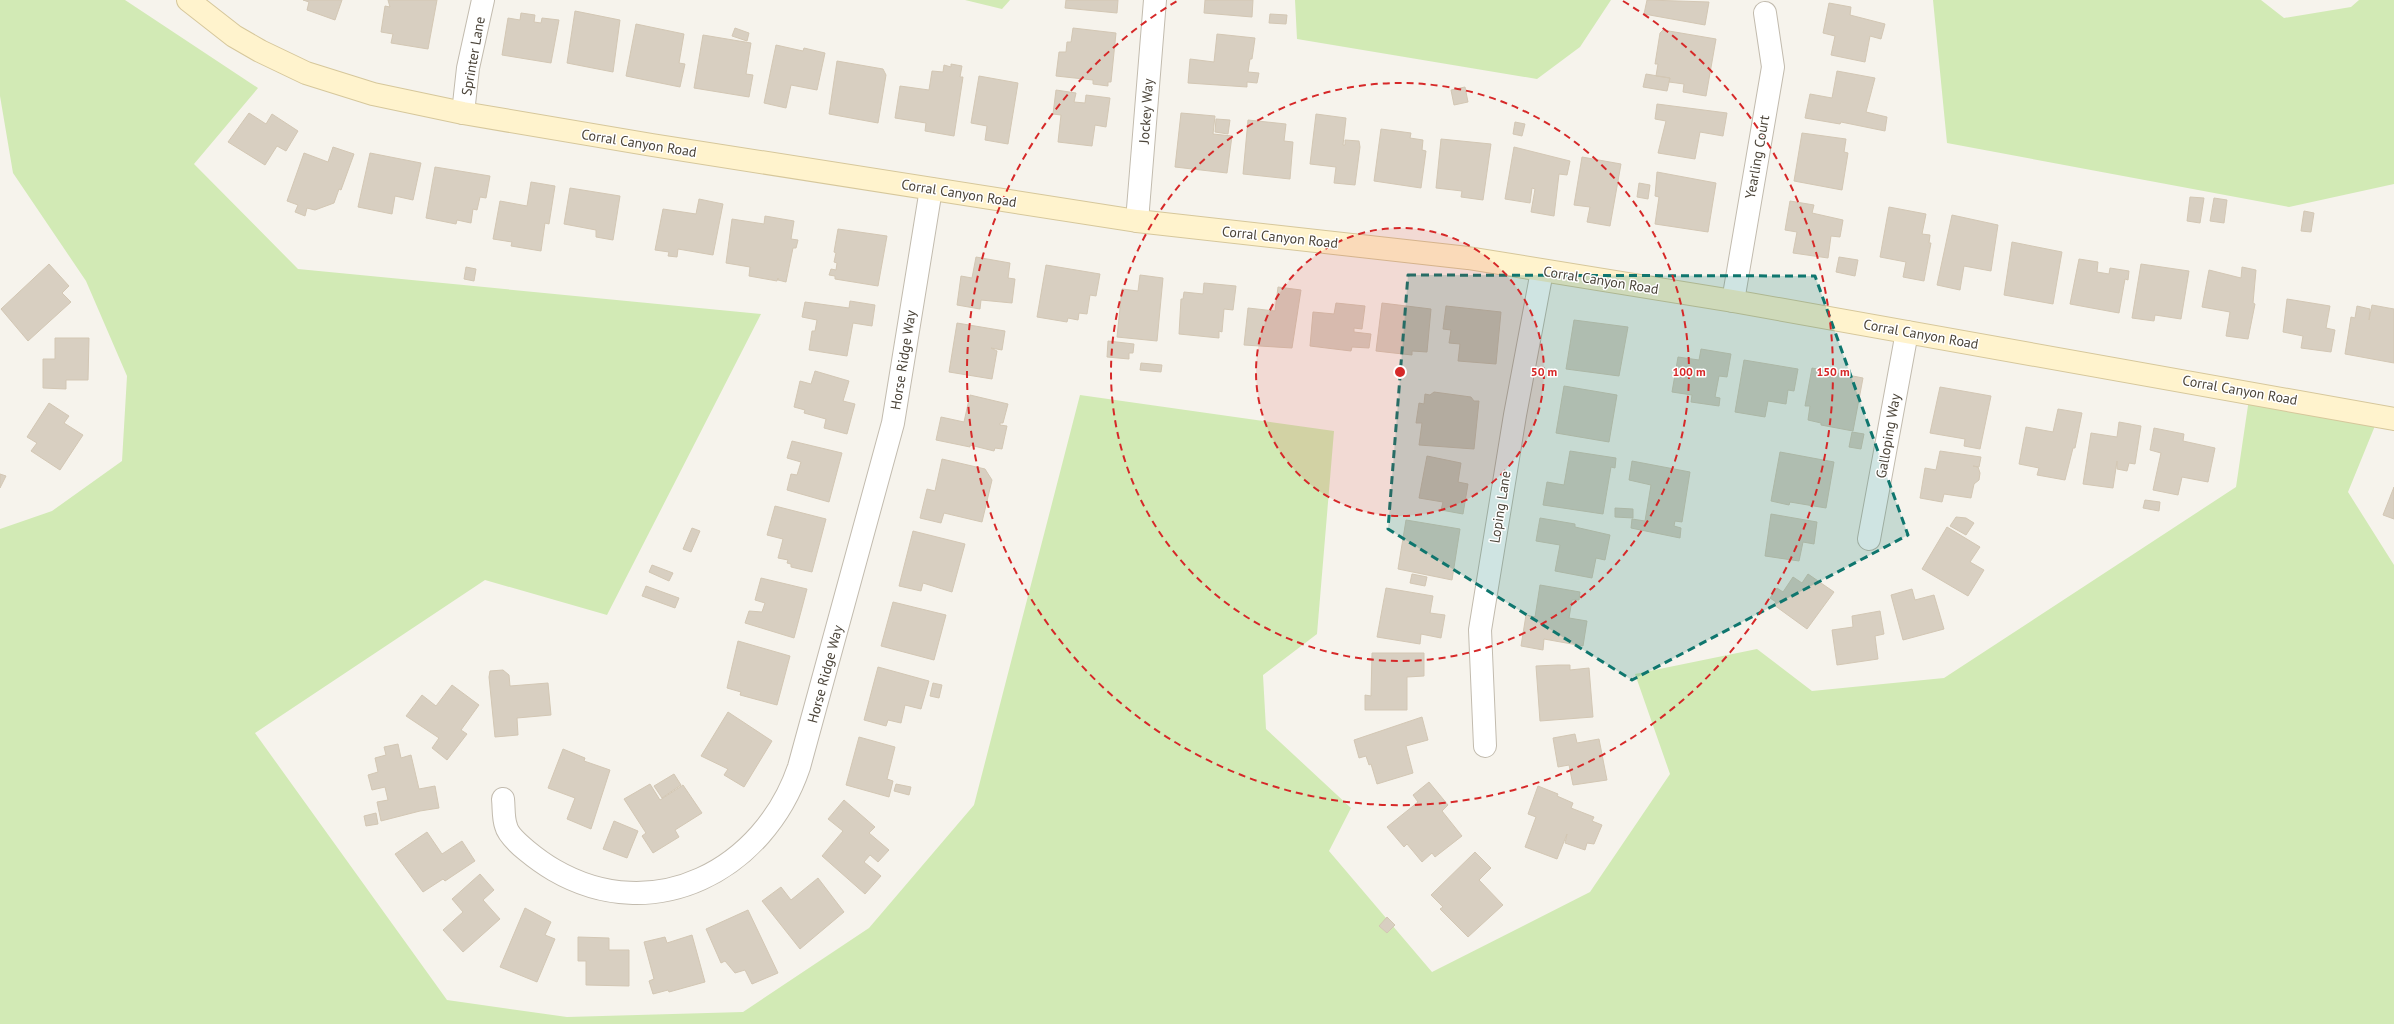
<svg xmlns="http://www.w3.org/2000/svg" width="2394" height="1024" font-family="'PT Sans',sans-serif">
  <rect width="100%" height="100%" fill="#f6f3ec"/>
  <path fill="#d2eab5" d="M0 0H125L258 88 194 164 298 269 761 314 607 615 485 580 255 733 447 1000 567 1017 743 1012 869 928 974 805 1080 395 1334 431 1317 634 1263 675 1266 729 1351 808 1329 851 1432 972 1590 892 1670 774 1635 674 1757 649 1812 691 1944 678 2236 487 2250 392 2379 416 2348 492 2394 565V1024H0V529L52 511 122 461 127 376 86 281 13 173 0 96Z
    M965 0H1010L1002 9Z
    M1295 0H1611L1580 47 1537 79 1297 39Z
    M1933 0H2261L2284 18 2351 7 2359 0H2394V184L2289 207 1947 143Z"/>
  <path fill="#d8cfc1" stroke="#d3c7b4" d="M303 0H342L335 20 307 10 309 2Z
    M388 0H437L428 49 391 43 393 34 381 32 385 6 390 7Z
    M1066 0H1118L1117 13 1065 8Z
    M1205 0H1253L1252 17 1204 13Z
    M1647 0 1709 2 1705 25 1644 14Z
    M1829 3 1851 7 1850 15 1885 24 1881 39 1870 36 1865 62 1831 55 1835 36 1823 33Z
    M575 11 620 20 613 72 567 63Z
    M521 13 535 15 534 22 541 23 542 18 559 20 551 63 502 55 508 18 520 20Z
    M1270 14 1287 15 1286 24 1269 23Z
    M636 24 684 34 679 63 685 64 680 87 626 76Z
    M735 28 749 33 747 41 732 36Z
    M1073 28 1116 33 1111 82H1108V86L1093 84V80L1056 76 1059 52H1066L1067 42H1071Z
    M1663 30 1716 39 1706 96 1683 92 1684 84 1669 82 1670 78 1656 76 1658 64H1655L1660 33Z
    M1217 34 1255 38 1252 59H1250L1248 72 1259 73 1257 83 1247 82V87L1188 83 1190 59 1214 62Z
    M703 35 751 43 746 74 753 75 749 97 694 88Z
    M776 45 803 51 804 48 825 53 817 90 791 85 786 108 764 103Z
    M837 61 883 69 886 75 878 123 829 114Z
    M951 64 962 66 960 77H963L954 136 925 131 926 123 895 118 900 86 929 90 932 71 943 72 944 65 951 67Z
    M1837 71 1875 78 1866 112 1887 117 1885 131 1841 122 1840 124 1805 118 1810 94 1832 98Z
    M1646 74 1670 78 1667 91 1643 87Z
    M979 76 1018 83 1008 144 985 140 987 126 971 123Z
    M1465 87 1468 102 1454 105 1451 90Z
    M1056 90 1076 93 1074 102 1085 103 1086 95 1110 98 1106 127 1095 125 1092 146 1058 142 1061 115 1053 114Z
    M1657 104 1727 113 1723 136 1700 132 1695 159 1658 153 1666 121 1655 119Z
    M249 113 266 124 272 114 298 131 286 151 277 146 265 165 228 142Z
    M1181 113 1215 116 1213 134 1232 136 1227 173 1175 167Z
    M1316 114 1346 118 1343 145H1345V140L1359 141 1360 147 1355 185 1334 183 1336 167 1310 164Z
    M1216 119 1230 120 1228 134 1215 132Z
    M1248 120 1286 124 1284 141 1293 142 1290 179 1243 174Z
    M1515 122 1525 124 1522 136 1513 134Z
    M1381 129 1411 133 1410 138 1423 140 1422 150 1426 151 1421 188 1374 181Z
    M1802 133 1846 139 1844 152 1848 153 1842 190 1794 181Z
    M1441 139 1491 144 1483 200 1461 197 1462 191 1436 188Z
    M333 147 354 154 341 190 339 189 334 203 315 210 307 208 305 216 295 212 298 205 287 201 304 153 328 162Z
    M1514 147 1570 161 1567 175 1559 174 1554 216 1531 212 1535 189 1532 188 1530 203 1505 199Z
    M370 153 421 163 413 200 395 196 392 214 358 207Z
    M1582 157 1621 164 1610 226 1587 222 1590 207 1574 205Z
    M435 167 490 176 486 198 480 197 477 210 473 209 471 223 457 220 456 224 426 218Z
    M1657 172 1716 183 1708 232 1655 224 1659 197 1655 196Z
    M531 182 555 186 549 224 545 223 541 251 511 246 512 242 493 239 500 201 527 206Z
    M1639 183 1650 185 1648 199 1637 197Z
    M570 188 620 196 613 240 596 237V230L564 224Z
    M2190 197 2204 198 2200 223 2187 221Z
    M2214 198 2227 200 2224 223 2210 221Z
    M699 199 723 204 713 255 678 249 677 257 668 256 669 252 655 250 663 209 696 214Z
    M1790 201 1814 205 1812 213 1843 220 1840 237 1831 236 1828 258 1793 253 1797 232 1785 230Z
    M1889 207 1926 214 1922 234 1930 235 1929 243H1931L1924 281 1903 277 1906 262 1880 257Z
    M2304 211 2314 213 2311 232 2301 231Z
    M1952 215 1998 225 1991 271 1964 266 1960 290 1937 285Z
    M765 216 794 221 791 239 798 240 796 248H793L786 282 778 280V278L777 281 749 276 750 267 726 263 732 219 764 224Z
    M838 229 887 236 878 286 835 279V276L829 275 831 269 836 270 837 263 834 262 836 253 834 252Z
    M2012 242 2062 252 2053 304 2004 295Z
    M976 257 1010 263 1008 278 1015 279 1012 303 981 300 980 309 957 305 961 276 972 278Z
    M1839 257 1858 260 1855 276 1836 272Z
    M2079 259 2098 262 2097 272 2109 274 2110 268 2129 271 2128 280 2125 279 2119 313 2070 304Z
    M49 264 69 286 62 293 71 302 28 341 1 309Z
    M2141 264 2189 271 2181 319 2155 315 2154 321 2132 318Z
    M1046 265 1100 274 1096 296 1090 295 1087 314 1079 313 1078 320 1068 318 1067 322 1037 317Z
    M466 267 476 269 474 281 464 279Z
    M2242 267 2256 270 2253 303 2255 304 2248 339 2226 336 2230 312 2202 307 2209 270 2241 278Z
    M1140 275 1163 278 1157 341 1117 337 1122 289 1138 291Z
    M1204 283 1236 286 1233 310 1224 309 1222 332 1219 331V338L1179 334 1181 299H1183L1184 292 1203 294Z
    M1278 287 1301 290 1292 348 1244 345 1248 308 1275 311Z
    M2287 299 2330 306 2326 328 2335 330 2331 352 2301 348 2303 336 2283 332Z
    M850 301 875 305 872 326 853 323 847 356 809 350 812 331H815L817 320 802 317 805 302 849 308Z
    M1336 303 1365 306 1362 329 1354 328V332L1371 334 1369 348 1352 347 1351 351 1310 346 1313 312 1334 314Z
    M1382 303 1431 309 1427 352 1412 351V355L1376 351Z
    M2372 305 2394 309V363L2345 354 2351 317 2355 318 2357 306 2370 309 2369 320Z
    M1446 306 1501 312 1496 364 1458 361 1460 344 1449 343 1451 330 1443 329Z
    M1574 320 1628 327 1619 376 1566 369Z
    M957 323 1005 331 1002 350 991 348 997 351 992 379 949 372Z
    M55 338H89L88 380H66V389L43 388V359H55Z
    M1108 341 1134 344 1133 353H1129V359L1107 357Z
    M1701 349 1731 354 1727 377 1719 376 1715 397 1720 398 1719 406 1691 402 1692 395 1672 392 1678 357 1699 360Z
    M1744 360 1798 369 1794 391 1788 390 1786 404 1768 401 1765 417 1735 412Z
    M1141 363 1162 365 1161 372 1140 370Z
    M1812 368 1863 378 1853 431 1821 425V423L1808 420 1810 406H1805Z
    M815 371 849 381 843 401 855 404 847 434 824 428 826 419 804 413 805 410 794 407 800 381 811 384Z
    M1564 386 1617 395 1609 442 1556 433Z
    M1940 387 1991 396 1980 449 1964 446 1965 439 1930 433Z
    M1434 392 1471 397 1474 401H1479L1474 449 1419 445 1422 423H1416L1419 403 1424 404 1425 394 1430 395Z
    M970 395 1008 404 1003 423H1000V425L1007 426 1002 449 995 448 994 451 970 445V447L936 440 941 417 964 422Z
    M49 403 69 416 64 423 83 435 60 470 31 451 37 443 27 437Z
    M2058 409 2082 413 2075 448H2073L2065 480 2037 475 2039 468 2019 464 2026 427 2053 432Z
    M2119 422 2141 426 2135 464 2129 463 2127 471 2117 469V461L2113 488 2083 484 2091 433 2117 437Z
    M2154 428 2184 434 2183 441 2215 448 2208 482 2182 477 2178 495 2153 490 2161 453 2150 450Z
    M1852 432 1864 434 1861 449 1849 447Z
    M792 441 842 453 829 502 787 490 791 474 797 475 801 462 787 458Z
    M1570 451 1616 458 1615 468 1611 467 1603 514 1543 505 1547 482 1564 485Z
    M1940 451 1981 457 1979 467 1973 466 1978 467 1980 473 1979 480 1974 484 1971 498 1944 494 1942 502 1920 498 1925 468 1936 470Z
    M1780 452 1834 462 1826 508 1790 502 1789 505 1771 501Z
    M1427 456 1461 463 1458 482 1468 484 1463 514 1441 510 1443 502 1419 498Z
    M942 459 985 469 992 480 982 522 944 513 941 523 920 518 927 489 935 491Z
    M1632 461 1690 472 1682 522 1675 521 1674 526 1681 528 1680 538 1631 528 1632 519 1645 521 1651 485 1629 480Z
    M0 474 6 476 0 488Z
    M2394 487V519L2383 515Z
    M2145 500 2160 502 2159 511 2143 508Z
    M775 506 826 519 812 572 791 567V564L787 563 788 560 778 558 783 539 767 535Z
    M1615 508 1633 509V518L1615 517Z
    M1771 514 1817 522 1814 544 1803 542 1799 561 1765 556Z
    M1956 517 1966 518 1974 523 1966 535 1950 526Z
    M1540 518 1575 524V527L1610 535 1605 560 1596 558 1592 578 1555 571 1560 545 1536 541Z
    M1406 520 1460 529 1452 580 1398 569Z
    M1947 527 1980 547 1970 562 1984 570 1968 596 1922 569Z
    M692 528 700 531 691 552 683 549Z
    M913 531 965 544 952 592 923 583 921 591 899 586Z
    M652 565 673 573 669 581 649 572Z
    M1412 574 1427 577 1425 586 1410 583Z
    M1808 574 1834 592 1807 629 1774 605 1776 602 1770 598 1777 588 1783 592 1793 577 1802 583Z
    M761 578 807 589 794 638 745 623 749 611 762 612 765 603 755 600Z
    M1540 585 1580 592 1579 600H1572L1569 618 1587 621 1583 646 1544 639 1543 650 1521 646 1526 615 1535 617Z
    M646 586 679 598 675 608 642 596Z
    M1386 588 1433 596 1430 613 1445 615 1441 638 1421 634 1420 644 1377 637Z
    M1912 589 1915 600 1934 595 1944 629 1903 640 1891 595Z
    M893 602 946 615 934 660 881 646Z
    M1880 611 1884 634 1875 636 1878 659 1837 665 1832 630 1853 627 1852 616Z
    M738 641 790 656 777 705 740 695 741 692 727 688Z
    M1372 653H1424V676L1407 677V710H1365V695L1371 696Z
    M1558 665H1570V670L1589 668 1593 717 1540 721 1536 666Z
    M878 667 929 681 921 709 905 705 901 723 888 720 886 726 864 720Z
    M503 670 509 675 510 686 548 683 551 715 517 718 518 735 495 737 489 677 490 671Z
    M933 683 942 685 939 698 930 696Z
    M452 685 479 705 461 730 467 734 447 760 432 748 439 738 406 716 422 695 436 706Z
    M728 712 772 741 744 787 724 775 728 769 701 756Z
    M1422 717 1428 740 1406 746 1413 773 1377 784 1371 764 1369 765 1366 756 1359 758 1354 740Z
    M1575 734 1577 743 1599 739 1607 780 1573 785 1569 765 1558 767 1553 738Z
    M859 737 895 747 887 779 893 781 889 797 846 785Z
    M398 744 401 758 411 755 419 789 435 786 439 808 420 811 381 821 377 802 388 800 385 787 372 790 368 775 378 772 375 758 386 755 384 747Z
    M563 749 585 758 584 761 610 770 591 829 567 819 575 798 548 788Z
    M674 774 681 785 662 798 654 786Z
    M1429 782 1448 805 1442 811 1462 836 1435 857 1432 853 1422 862 1407 844 1404 847 1387 827 1418 802 1413 795Z
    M650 784 660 800 683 785 702 813 675 830 679 837 653 853 642 836 646 833 624 799Z
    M896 784 911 787 909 795 894 791Z
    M1538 786 1558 794 1557 796 1573 803 1571 808 1594 817 1592 821 1602 825 1594 844 1587 843 1585 850 1565 843 1567 834 1557 859 1525 847 1536 817 1528 814Z
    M844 800 875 827 869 833 889 850 878 862 870 855 864 862 881 876 865 894 822 856 843 831 828 819Z
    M376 813 378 824 366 826 364 816Z
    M614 821 638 831 627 858 603 849Z
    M427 832 442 854 462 841 475 861 445 881 443 879 423 892 395 854Z
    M1475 852 1491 868 1479 880 1503 905 1468 937 1440 909 1443 907 1431 895Z
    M480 874 494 890 483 900 500 919 463 952 443 930 463 912 452 899Z
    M818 878 844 912 800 949 762 901 781 887 791 900Z
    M525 908 551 922 545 935 555 939 537 982 500 967Z
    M748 910 778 973 752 984 745 970 735 973 725 961 721 963 706 929Z
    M1387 917 1395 925 1387 933 1379 926Z
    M692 935 705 982 669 992 668 990 653 994 649 981 654 979 644 942 665 937 667 943Z
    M578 937 609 938V950H629V986L586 985V961H578Z"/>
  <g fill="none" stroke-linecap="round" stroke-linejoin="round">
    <defs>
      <path id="street" d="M463 113 468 68 483 0
        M1137 221 1155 0
        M1733 301 1773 67 1765 13
        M1869 539 1907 332
        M1485 746 1480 630 1515 415 1542 271
        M503 799C504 808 503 818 506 826 509 840 542 863 554 870 654 928 764 870 799 767L893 423 931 189"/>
      <path id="secondary" d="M188 0 234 36 260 51 306 73 373 94 463 113 652 145 1137 221 1468 258 1733 301 2394 419"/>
    </defs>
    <use href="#street" stroke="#c2bbae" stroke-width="24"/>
    <use href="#secondary" stroke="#d6c79b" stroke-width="24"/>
    <use href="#street" stroke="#fff" stroke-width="22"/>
    <use href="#secondary" stroke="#fff3cd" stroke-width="22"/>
  </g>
  <path fill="#0f766e" fill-opacity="0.2" stroke="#0f766e" stroke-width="3" stroke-dasharray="8 5" stroke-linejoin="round" d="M1408 275 1815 276 1908 535 1632 680 1388 529Z"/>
  <circle cx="1400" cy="372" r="144" fill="#d62828" fill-opacity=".12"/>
  <g fill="none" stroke="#d62828" stroke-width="2" stroke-dasharray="7 5">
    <circle cx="1400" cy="372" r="144"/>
    <circle cx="1400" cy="372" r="289"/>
    <path d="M1623 1A433 433 0 1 1 1177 1"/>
  </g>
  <g text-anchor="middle" stroke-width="3" stroke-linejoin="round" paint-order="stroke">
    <g font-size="14" fill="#4b4439" stroke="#fff">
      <text transform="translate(473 56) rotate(-80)" y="5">Sprinter Lane</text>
      <text transform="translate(1146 111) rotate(-86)" y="5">Jockey Way</text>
      <text transform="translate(639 143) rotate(9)" y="5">Corral Canyon Road</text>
      <text transform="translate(1757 157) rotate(-80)" y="5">Yearling Court</text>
      <text transform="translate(959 193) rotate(9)" y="5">Corral Canyon Road</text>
      <text transform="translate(1280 237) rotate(6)" y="5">Corral Canyon Road</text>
      <text transform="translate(1601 280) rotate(9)" y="5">Corral Canyon Road</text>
      <text transform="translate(1921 334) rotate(10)" y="5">Corral Canyon Road</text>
      <text transform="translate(903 360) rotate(-81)" y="5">Horse Ridge Way</text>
      <text transform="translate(2240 390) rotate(10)" y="5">Corral Canyon Road</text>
      <text transform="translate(1888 436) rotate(-80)" y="5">Galloping Way</text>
      <text transform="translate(1500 507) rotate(-81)" y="5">Loping Lane</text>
      <text transform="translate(825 674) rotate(-75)" y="5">Horse Ridge Way</text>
    </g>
  </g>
  <circle cx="1400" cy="372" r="6" fill="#d62828" stroke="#fff" stroke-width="2"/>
  <g font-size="12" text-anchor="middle" font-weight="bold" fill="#d62828" stroke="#fff" stroke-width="3" stroke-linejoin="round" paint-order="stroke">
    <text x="1544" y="376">50 m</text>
    <text x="1689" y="376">100 m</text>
    <text x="1833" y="376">150 m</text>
  </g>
</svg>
